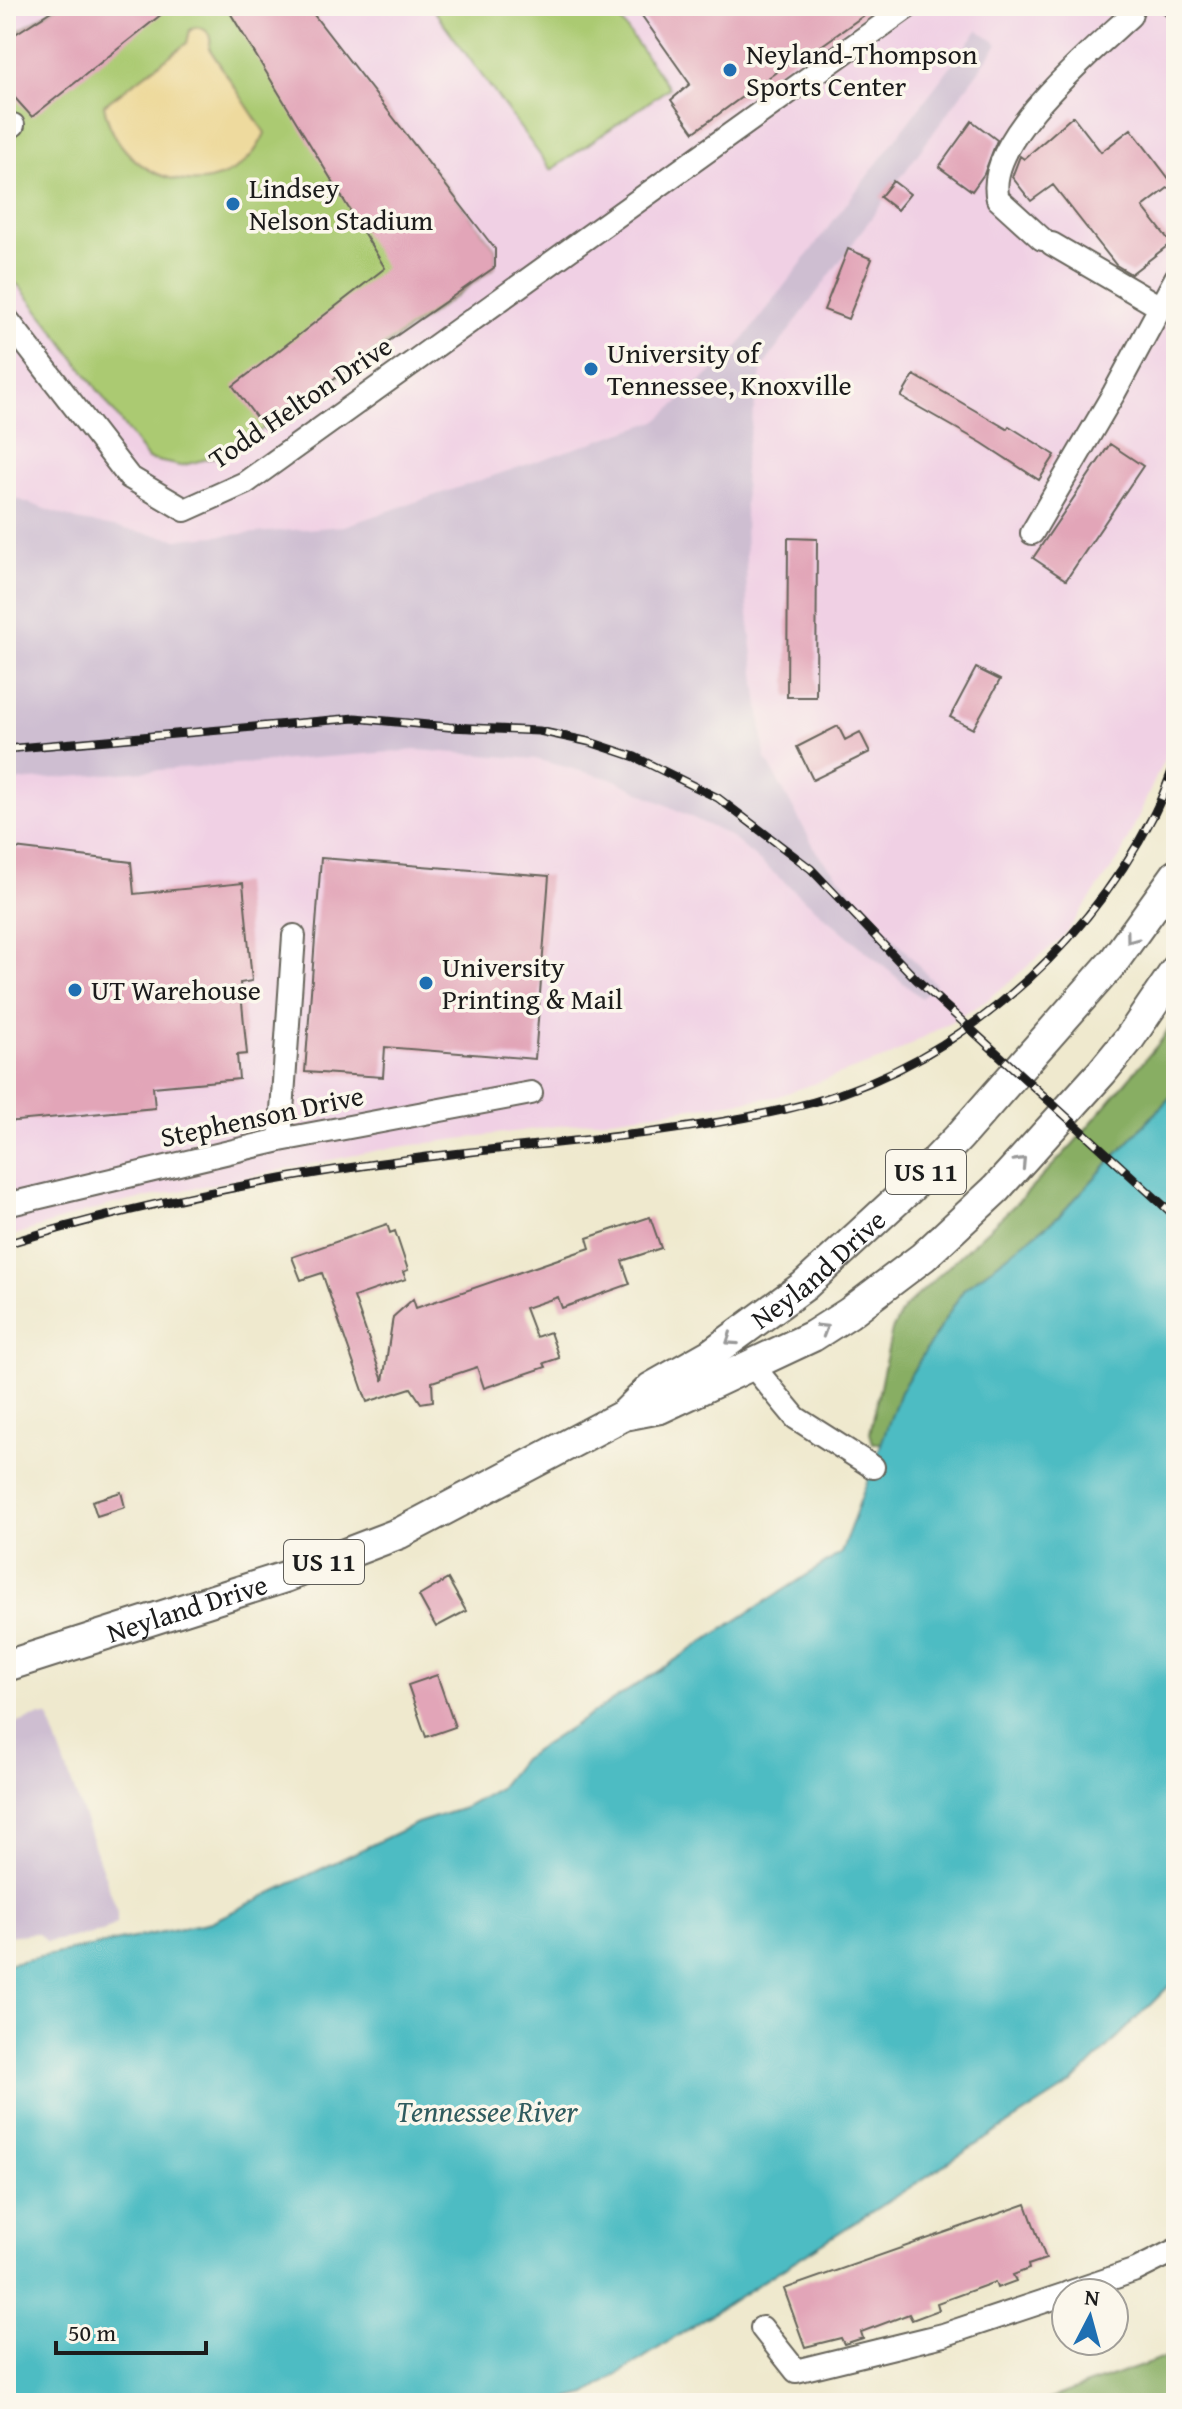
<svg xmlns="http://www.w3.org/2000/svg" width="1182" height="2409" font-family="'Gentium Book Plus',serif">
  <rect width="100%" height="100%" fill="#fbf7ec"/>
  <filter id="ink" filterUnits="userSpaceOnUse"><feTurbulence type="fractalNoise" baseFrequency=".0125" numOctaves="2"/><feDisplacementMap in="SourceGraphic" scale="16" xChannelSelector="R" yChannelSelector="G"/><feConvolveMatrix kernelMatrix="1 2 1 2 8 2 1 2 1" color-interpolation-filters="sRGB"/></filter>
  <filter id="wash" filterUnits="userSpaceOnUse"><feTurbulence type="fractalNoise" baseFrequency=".006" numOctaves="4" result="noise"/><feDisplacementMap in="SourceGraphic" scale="32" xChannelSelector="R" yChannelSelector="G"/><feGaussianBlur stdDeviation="1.8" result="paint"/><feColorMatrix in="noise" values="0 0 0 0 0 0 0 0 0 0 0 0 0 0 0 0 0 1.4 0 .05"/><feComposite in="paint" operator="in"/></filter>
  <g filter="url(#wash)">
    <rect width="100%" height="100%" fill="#efe9ce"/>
    <path fill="#f0d0e4" d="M6 6H1176V733L1120 857 1063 937 985 1002 889 1057 776 1097 384 1149 106 1206 6 1238Z"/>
    <path fill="#cebed1" d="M978 30 998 44 762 368 744 463 747 606 765 757 818 854 936 985 921 998 730 836 615 780 535 759 417 750 6 782V495L77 520 177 539 344 526 659 420 737 348Z
      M38 1716 48 1717 117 1910V1923L102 1932 47 1942 37 1933 6 1936V1727Z"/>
    <path fill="#abca72" stroke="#647347" stroke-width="2" d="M59 6H305L495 249V267L424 319 226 454 180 466 148 459 59 337 19 286 6 276V39Z
      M431 6H610L669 88 551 170Z"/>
    <path fill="#88ae64" stroke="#526540" stroke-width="2" d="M1176 1017V1091L1059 1216 964 1289 900 1392 882 1443H873L870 1433 892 1330 904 1308 1023 1197 1073 1144 1160 1042Z
      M1176 2354V2403H1036Z"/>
    <path fill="#eeda9e" stroke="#857b5d" stroke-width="2" d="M196 27C208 28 213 37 209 48L265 133C230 213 118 187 104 105L187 43 190 30Z"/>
    <path fill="#4ebcc3" stroke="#356c70" stroke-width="2" d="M1176 1091V1979L1071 2084 587 2394 550 2403H6V1964L211 1922 417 1823 464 1808 499 1788 522 1759 841 1553 900 1392 964 1289 1059 1216Z"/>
    <g id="blocks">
      <path fill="#e2a5b8" d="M59 6H172L32 117 6 88V40Z
        M226 6H307L495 249V267L264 428 233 386 385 268Z
        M635 6H877L807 56 805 51 694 132 671 100 690 84Z
        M1073 116 1101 152 1131 129 1173 184 1143 207 1171 243 1131 274 1116 265 1053 185 1031 201 1012 177 1020 156 1024 159Z
        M972 121 997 140 984 174 972 191 939 167Z
        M893 181 910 194 897 210 880 197Z
        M848 249 872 259 848 319 824 310Z
        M914 375 1007 429 1009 426 1055 455 1039 480 982 443 901 397Z
        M1110 444 1143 466 1066 580 1033 558Z
        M788 538 817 539 816 697H787Z
        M976 668 1000 680 973 729 950 717Z
        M838 726 845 740 860 732 870 752 813 780 797 747Z
        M6 847 131 862 134 894 243 883 252 981 240 983 247 1054 237 1055 239 1079 153 1087 155 1108 6 1122Z
        M321 858 549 876 535 1059 385 1047 383 1077 305 1072Z
        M650 1217 661 1248 622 1261 630 1284 562 1308 558 1297 525 1308 536 1337 550 1332 559 1358 544 1363 546 1367 484 1388 477 1367 432 1382 433 1401 421 1403 411 1388 367 1402 322 1273 301 1280 292 1257 387 1224 390 1233 395 1231 408 1270 403 1272 406 1279 354 1297 383 1381 393 1317 413 1299 416 1308 590 1248 587 1238Z
        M121 1492 125 1507 97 1516 92 1501Z
        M448 1579 466 1611 436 1627 419 1596Z
        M437 1675 455 1727 426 1737 408 1685Z
        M1026 2204 1046 2259 1028 2265 1029 2269 1013 2275 1016 2281 997 2288 995 2282 937 2303 939 2310 912 2320 909 2314 861 2332 863 2338 844 2344 841 2338 805 2347 784 2289Z"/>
    </g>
  </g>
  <g filter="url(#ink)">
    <use href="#blocks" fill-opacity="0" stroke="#66645a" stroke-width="2"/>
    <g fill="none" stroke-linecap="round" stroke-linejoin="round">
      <defs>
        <path id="minor" d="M1173 6 1176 9
          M6 130 13 125
          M1042 239 998 199C982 142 1091 52 1130 16L1133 6
          M1052 244 1160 307
          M6 318 129 477 185 510 245 483 909 6
          M1032 533 1114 393 1176 278
          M280 1140 294 936
          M6 1205 280 1140 531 1093
          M752 1365 796 1418 873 1467
          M1068 2293 1136 2270 1176 2250
          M762 2328 796 2371 943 2335 1066 2294"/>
        <g id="major">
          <path id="s1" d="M624 1415 651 1388 711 1354 804 1286 909 1189 959 1137 1114 961 1176 875"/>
          <path id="s2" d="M6 1666 285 1577 400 1533 624 1415 660 1408 813 1336 849 1313 923 1257 996 1189 1102 1072 1129 1039 1176 970"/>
        </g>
      </defs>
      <use href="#minor" stroke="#66645a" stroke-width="26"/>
      <use href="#major" stroke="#66645a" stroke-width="34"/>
      <use href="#minor" stroke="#fff" stroke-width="22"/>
      <use href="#major" stroke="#fff" stroke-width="30"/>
      <defs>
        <path id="rail" d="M6 749 355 718 449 727 539 731 590 742 635 757 718 798 811 869 916 979 1176 1217
          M6 1244C143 1202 284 1175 427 1157 547 1142 668 1136 786 1109 942 1075 1081 957 1153 816 1162 799 1169 779 1176 760"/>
      </defs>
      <use href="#rail" stroke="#1c1c1c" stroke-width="9"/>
      <use href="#rail" stroke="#fbf7ec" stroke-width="6" stroke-dasharray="18" stroke-linecap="butt"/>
    </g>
    <defs><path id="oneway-chevron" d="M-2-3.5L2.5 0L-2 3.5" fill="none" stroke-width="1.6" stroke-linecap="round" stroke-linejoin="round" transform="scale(2)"/></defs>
    <g stroke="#999">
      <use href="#oneway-chevron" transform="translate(1131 938) rotate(127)"/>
      <use href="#oneway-chevron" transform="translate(1021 1162) rotate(-47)"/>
      <use href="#oneway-chevron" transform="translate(823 1329) rotate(-32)"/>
      <use href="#oneway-chevron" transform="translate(731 1340) rotate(146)"/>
    </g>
  </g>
  <g fill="#1f6fb2" stroke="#fbf7ec" stroke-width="3">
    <circle cx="730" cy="70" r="8"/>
    <circle cx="233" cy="204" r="8"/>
    <circle cx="591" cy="369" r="8"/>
    <circle cx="426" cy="983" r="8"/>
    <circle cx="75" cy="990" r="8"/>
  </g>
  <g text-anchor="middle" stroke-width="7" stroke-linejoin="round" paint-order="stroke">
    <g fill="#fbf7ec" stroke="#5f5e5a" stroke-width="2">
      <rect x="886" y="1150" width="80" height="44" rx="6"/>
      <rect x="284" y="1540" width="80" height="44" rx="6"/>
    </g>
    <g font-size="26" font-weight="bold" fill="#1c1c1c">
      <text x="926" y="1181">US 11</text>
      <text x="324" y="1571">US 11</text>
    </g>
    <g font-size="28" fill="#1c1c1c" stroke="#fbf7ec" text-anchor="start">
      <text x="746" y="64">Neyland-Thompson<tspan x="746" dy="32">Sports Center</tspan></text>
      <text x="249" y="198">Lindsey<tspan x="249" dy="32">Nelson Stadium</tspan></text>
      <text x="607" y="363">University of<tspan x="607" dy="32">Tennessee, Knoxville</tspan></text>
      <text x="442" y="977">University<tspan x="442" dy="32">Printing &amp; Mail</tspan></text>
      <text x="91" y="1000">UT Warehouse</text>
    </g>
    <g font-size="28" fill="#1c1c1c" stroke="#fbf7ec">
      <text transform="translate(300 402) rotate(-34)" y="10">Todd Helton Drive</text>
      <text transform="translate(262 1116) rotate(-12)" y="10">Stephenson Drive</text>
      <text dy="10" stroke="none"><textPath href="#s1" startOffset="244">Neyland Drive</textPath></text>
      <text dy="10" stroke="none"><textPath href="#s2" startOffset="190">Neyland Drive</textPath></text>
    </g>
    <g font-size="30" font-style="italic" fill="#305c5f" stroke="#fbf7ec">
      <text x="487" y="2122">Tennessee River</text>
    </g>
  </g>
  <rect width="1182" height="2409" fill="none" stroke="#fbf7ec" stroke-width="32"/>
  <g transform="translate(1090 2317) rotate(6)"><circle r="38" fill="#fbf7ec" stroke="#a29f99" stroke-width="2"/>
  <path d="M0-6L14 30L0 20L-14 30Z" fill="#1f6fb2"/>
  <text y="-12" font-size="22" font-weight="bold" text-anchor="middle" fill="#1c1c1c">N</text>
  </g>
  <path d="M56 2341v12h150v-12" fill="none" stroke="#1c1c1c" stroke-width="4"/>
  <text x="68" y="2341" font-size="24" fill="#1c1c1c" stroke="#fbf7ec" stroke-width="6" paint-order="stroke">50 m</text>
</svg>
